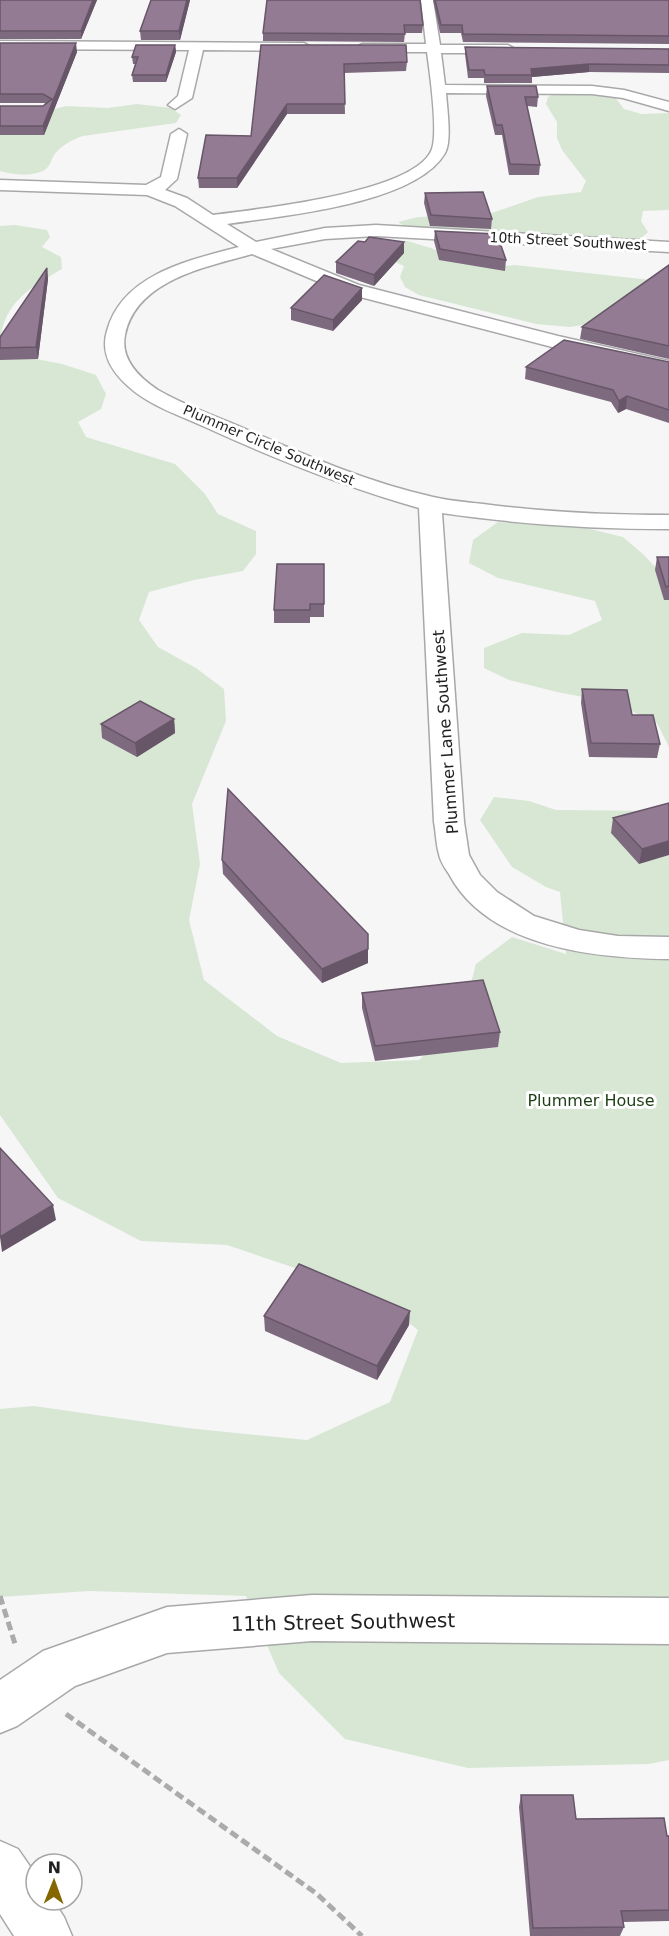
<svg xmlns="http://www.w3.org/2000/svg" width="669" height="1936" font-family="'DejaVu Sans',sans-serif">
  <rect width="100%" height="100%" fill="#f6f6f7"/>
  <path fill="#d7e7d4" d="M557 92 615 97 624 109 642 114 669 113V210L643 211 641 221 648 232 637 242 407 228 398 222 418 217 486 215 538 197 581 192 586 181 562 150 557 138V122L546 104 548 97Z
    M137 104 171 108 181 115 176 123 83 136C73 139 58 147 53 157 51 161 50 165 46 169 35 177 13 175 0 171V131L51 110 66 106 108 108Z
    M15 225 47 230 50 237 42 247 61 257 62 269C31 287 4 302 0 341V226Z
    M383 240 407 241 431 248 459 261 494 267 515 265 669 282 637 316 570 327 536 324 419 295 405 287 400 277 404 266 383 256Z
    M0 352 62 364 96 375 106 394 101 409 78 422 86 437 175 464 205 494 218 514 256 531V554L243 571 194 580 149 592 139 620 158 647 196 668 224 689 226 721 192 804 200 864 189 920 204 980 277 1036 341 1063 419 1060 461 1020 476 964 512 937 566 954 560 892 546 887 512 867 480 820 494 797 529 801 556 810 669 811V1760L649 1764 468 1768 345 1739 279 1673 246 1596 89 1591 0 1597V1409L34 1406 187 1428 307 1440 390 1402 418 1330 369 1293 227 1245 141 1241 58 1198 0 1115Z
    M498 522 586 528 623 537 644 555 669 582V747L657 723 614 703 557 692 509 680 484 668V648L522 633 569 635 602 620 595 601 498 578 469 563 473 540Z"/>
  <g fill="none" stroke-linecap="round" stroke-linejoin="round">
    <defs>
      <path id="minor" d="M421 0H433L440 45H508L515 49 508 53H441L445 85 592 86 624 90 669 102V111L623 98 592 94 446 93C447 108 452 141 445 153 416 204 282 216 227 224L256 242 325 228 376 225 669 242V252L376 236 325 239 271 249 359 285 558 336 669 361V373L556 348 345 293 252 254C206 267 136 280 125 335 120 360 140 378 158 390 185 406 221 418 250 431 309 457 370 483 433 497 450 501 466 502 483 504 545 512 607 515 669 515V529C593 529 517 524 442 513L464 822 469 855 480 875 497 892 534 916 579 930 618 936 669 937V959C596 958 488 948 449 874 445 868 440 861 439 854 436 844 436 832 434 822L419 508C345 487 275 459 205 427 179 415 150 406 129 387 112 372 100 354 107 331 122 274 190 260 239 247L175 206 147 195 0 190V180L146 185 161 177 171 134 179 129 187 134 177 179 165 190 187 198 213 215C257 209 416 193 432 149 438 132 430 73 427 52H362L355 48 362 44H426Z
        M0 41 304 43 311 47 304 51 203 50 192 98 175 109 168 105 178 96 189 50 0 49Z
        M312 1595 669 1598V1644L312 1641 167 1653 75 1686 17 1726 0 1733V1680L43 1651 167 1607Z"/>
      <path id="tertiary" d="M0 1841 18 1849 36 1875V1900H53L64 1917 72 1936H14L0 1914Z"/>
    </defs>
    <use href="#minor" stroke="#a8a8a9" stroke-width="3"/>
    <use href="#tertiary" stroke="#a8a8a9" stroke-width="3"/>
    <path stroke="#ababac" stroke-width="5" stroke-dasharray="9 4.5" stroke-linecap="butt" d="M0 1596 16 1647
      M66 1714 317 1894 362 1936"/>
    <use href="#minor" fill="#fff" fill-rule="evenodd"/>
    <use href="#tertiary" fill="#fff" fill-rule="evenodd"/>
  </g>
  <path fill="#7e6a7f" d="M0 0H97L81 39H0Z
    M190 0 180 40H141L140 31Z
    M267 0 423 25 422 33H405L404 42 263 41V33Z
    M433 0H669V44L463 42 461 33H440Z
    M0 43 77 52 44 135H0V106H43L46 104 44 103H0Z
    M175 45 176 52 166 82H133L132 75 135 64H133L132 57Z
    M261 45 407 62 406 71 344 73 345 114H287L237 188H199L198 178 251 136Z
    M465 47 669 49V73L589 72 532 77V83H484V78H468L465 54Z
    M487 86 538 97 537 107 527 106 540 165 539 175H509L502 135H495L486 96Z
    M425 193 492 219 491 229 430 226 424 203Z
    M435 231 506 260 505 271 439 260 434 241Z
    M404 253 374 286 336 273V262Z
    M669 265V359L580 339 582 327Z
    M47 268 48 279 38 359 0 360V337Z
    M362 288V300L333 331 291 320V308Z
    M669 362V423L626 409 618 413 611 402 525 379 526 367Z
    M657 557H669V600H664L655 570Z
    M324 564V617H310V623H274V610Z
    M582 689 660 744 657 758 589 757 581 703Z
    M174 719 175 733 137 757 102 738 101 724Z
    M669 803 639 864 611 833 613 818Z
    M222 860 368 963 322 983 223 874Z
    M362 993 500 1032 498 1047 375 1061 362 1008Z
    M264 1316 409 1325 377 1380 265 1331Z
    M521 1795 576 1819 669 1836V1921L623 1922 624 1927 620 1936H530L519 1807Z"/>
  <path fill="#675668" d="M93 0H97L81 39V31Z
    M187 0H190L180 40 179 31Z
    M76 43 77 52 44 135 43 126Z
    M175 45 176 52 166 82V75Z
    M589 64V72L532 77 531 69Z
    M287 104V114L237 188V178Z
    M404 242V253L374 286V275Z
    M47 268 48 279 38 359 36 347Z
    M362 288V300L333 331V320Z
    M627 396 626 409 618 413 619 401Z
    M174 719 175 733 137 757 135 743Z
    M669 841V855L639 864 642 849Z
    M368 949V963L322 983V969Z
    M53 1205 56 1220 2 1252 0 1237Z
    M410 1311 409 1325 377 1380V1366Z"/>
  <path fill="#937b94" stroke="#675668" stroke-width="1.5" d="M0 0H93L81 31H0Z
    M151 0H187L179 31H140Z
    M267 0H420L423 25H404L405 34 263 33Z
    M435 0H669V36L463 34 462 25H441Z
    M0 43H76L43 126H0V106H43L52 99 43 94H0Z
    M136 45H175L166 75H132L138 57H132Z
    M261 45H406L407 62 344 64 345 104H287L237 178H198L206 135 251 136Z
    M465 47 669 49V65L589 64 531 69 532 75H485L484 70H469Z
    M487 86H536L538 97H525L540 165 510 164 502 125H496Z
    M483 192 492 219 431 215 425 193Z
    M435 231 497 234 506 260 440 249Z
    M369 237 404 242 374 275 336 262 358 241 365 242Z
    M669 265V346L582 327Z
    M47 268 36 347 0 348V337Z
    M324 275 362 288 333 320 291 308Z
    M564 340 669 362V410L627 396 619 401 613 390 526 367Z
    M657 557H669V586L666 587Z
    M277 564H324V604H310V610H274Z
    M582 689 627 690 632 715H653L660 744 591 743Z
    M140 701 174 719 135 743 101 724Z
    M228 789 368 934V949L322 969 222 860Z
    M669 803V841L642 849 613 818Z
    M483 980 500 1032 375 1046 362 993Z
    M0 1148 53 1205 0 1237Z
    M299 1264 410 1311 377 1366 264 1316Z
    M521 1795H573L576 1819 664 1818 667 1836H669V1910L621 1911 624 1927 533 1928Z"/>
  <g text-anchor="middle" stroke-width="6" stroke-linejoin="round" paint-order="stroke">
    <g font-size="14" fill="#1f1f20" stroke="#fff">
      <text transform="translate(568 241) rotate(3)" y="5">10th Street Southwest</text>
      <text transform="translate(269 445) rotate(23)" y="5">Plummer Circle Southwest</text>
    </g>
    <g font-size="16" fill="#1f1f20" stroke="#fff">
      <text transform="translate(445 732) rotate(-94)" y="6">Plummer Lane Southwest</text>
    </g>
    <g font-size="16" fill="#1c3d14" stroke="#fff">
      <text x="591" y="1106">Plummer House</text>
    </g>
    <g font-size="20" fill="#1f1f20" stroke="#fff">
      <text transform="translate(343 1622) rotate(-1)" y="7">11th Street Southwest</text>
    </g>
  </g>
  <g transform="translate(54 1882) rotate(1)"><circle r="28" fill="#ffffff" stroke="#a5a5a6" stroke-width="1.5"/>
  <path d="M0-4.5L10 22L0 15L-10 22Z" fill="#846700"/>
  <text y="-9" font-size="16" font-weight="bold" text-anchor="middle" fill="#1f1f20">N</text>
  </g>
</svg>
